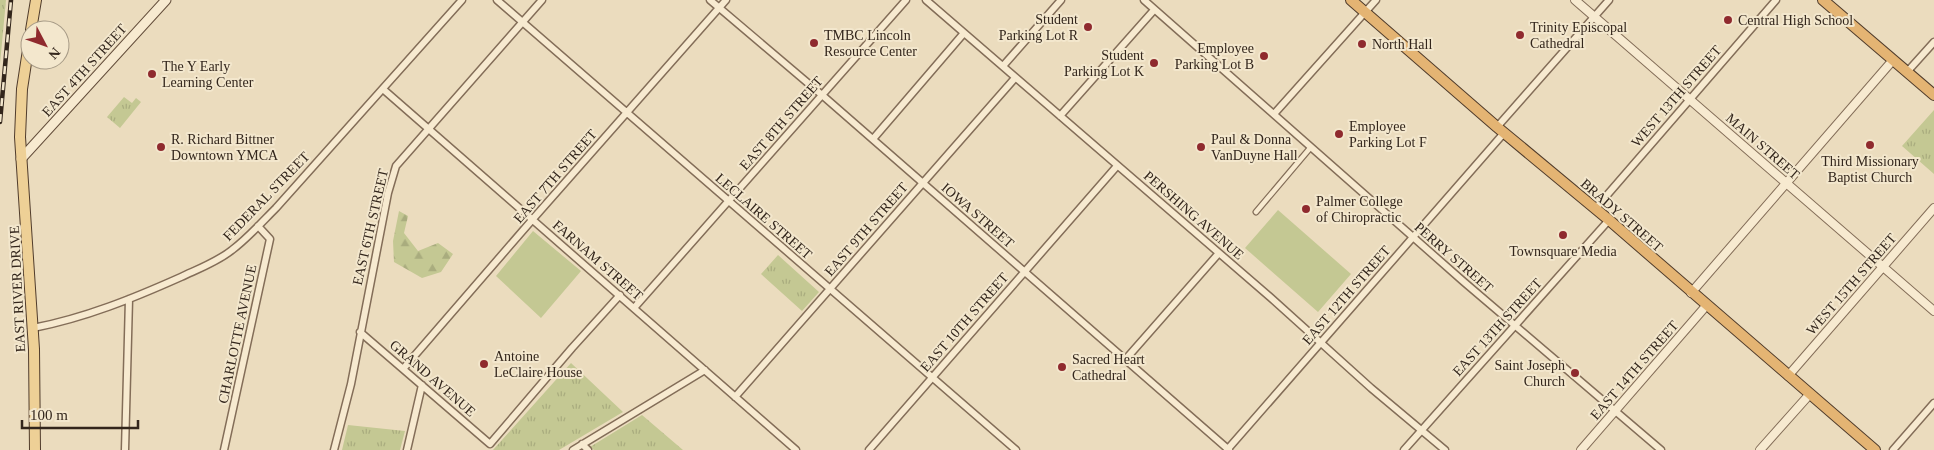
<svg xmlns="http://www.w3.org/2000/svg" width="1934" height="450" font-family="'Times New Roman',serif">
  <defs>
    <pattern id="forest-firs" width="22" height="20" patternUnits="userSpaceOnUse" patternTransform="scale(1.25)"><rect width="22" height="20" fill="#c4c893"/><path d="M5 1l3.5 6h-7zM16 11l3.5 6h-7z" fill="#a9ac7e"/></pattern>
    <pattern id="park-tufts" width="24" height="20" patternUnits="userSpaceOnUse" patternTransform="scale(1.25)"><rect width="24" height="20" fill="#c4c893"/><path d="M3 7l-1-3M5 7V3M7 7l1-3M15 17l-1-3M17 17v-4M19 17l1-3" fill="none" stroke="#a9ac7e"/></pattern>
  </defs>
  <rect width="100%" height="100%" fill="#ebdcbe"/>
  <path fill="#c4c893" d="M1278 210 1351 274 1318 312 1245 248Z
    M533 231 581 271 541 318 496 276Z"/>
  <path fill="url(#forest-firs)" d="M399 211 408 216 404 233 418 251 438 243 453 254 441 272 422 278 394 262 393 241Z"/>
  <path fill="url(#park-tufts)" d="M0 0H6L0 64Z
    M124 97 132 103 136 98 141 102 120 128 107 117Z
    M1934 110V174L1902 146Z
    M778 255 819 292 802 311 761 274Z
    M571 363 623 412 559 450H493Z
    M642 415 683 450H594L590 447Z
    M348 425 405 431 400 450H342Z"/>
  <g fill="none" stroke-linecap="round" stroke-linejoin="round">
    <defs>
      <path id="pedestrian" d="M1256 212 1311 147"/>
      <path id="minor" d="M497 0 1016 450
        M710 0 822 95 1229 450
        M926 0 1270 297 1371 388 1445 450
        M1144 0 1464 282 1661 450
        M1003 66 1061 0
        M1907 72 1934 42
        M384 90 796 450
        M1274 114 1376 0
        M1060 116 1154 10
        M1497 127 1609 0
        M873 139 964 33
        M1595 209 1776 0
        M634 308 906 0
        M33 328C85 318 134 298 181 277 198 269 217 262 232 250 248 238 262 222 276 208L462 0
        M360 332 490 444 572 348 620 295
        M1125 360 1219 253
        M403 369 532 220 726 0
        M735 397 1015 78
        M582 444 588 450
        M125 450 129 299
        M224 450 270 239 258 226
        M334 450 351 384 388 193 396 166 542 0
        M407 450 422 385
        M573 450 705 370
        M869 450 1117 166
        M1227 450 1504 133
        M1404 450 1609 220
        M1893 450 1934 403"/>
      <path id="tertiary" d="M1575 0 1934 311
        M1691 293 1893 60
        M1788 376 1934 208
        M1581 450 1706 306
        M1760 450 1809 395"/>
      <path id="secondary" d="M21 159 166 0"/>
      <path id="primary" d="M31 30 36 0
        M30 37 22 89 20 137 34 349 35 450"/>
      <path id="trunk" d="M1351 0 1497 127 1609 220 1875 450
        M1823 0 1934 95"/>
    </defs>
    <use href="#pedestrian" stroke="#836d58" stroke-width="7"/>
    <use href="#minor" stroke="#836d58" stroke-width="9"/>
    <use href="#tertiary" stroke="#836d58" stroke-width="10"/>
    <use href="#secondary" stroke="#644e3b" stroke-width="11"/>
    <use href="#primary" stroke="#503c2c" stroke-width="12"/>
    <use href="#trunk" stroke="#503c2c" stroke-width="12"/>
    <use href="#pedestrian" stroke="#f7ead0" stroke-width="4.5"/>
    <use href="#minor" stroke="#f7ead0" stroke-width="6"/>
    <use href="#tertiary" stroke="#f7ead0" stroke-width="8"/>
    <use href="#secondary" stroke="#f7ead0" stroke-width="9"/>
    <use href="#primary" stroke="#eed096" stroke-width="10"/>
    <use href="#trunk" stroke="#e4b473" stroke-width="10"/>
    <defs>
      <path id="rail" d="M0 122 11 0"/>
    </defs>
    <use href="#rail" stroke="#33261c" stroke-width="4.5"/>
    <use href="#rail" stroke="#f3e7cd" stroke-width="2.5" stroke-dasharray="8" stroke-linecap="butt"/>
  </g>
  <g fill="#8f2a2e" stroke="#f3e7cd" stroke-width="2">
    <circle cx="1728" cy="20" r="5"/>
    <circle cx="1088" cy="27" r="5"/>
    <circle cx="1520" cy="35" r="5"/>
    <circle cx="814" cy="43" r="5"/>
    <circle cx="1362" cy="44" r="5"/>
    <circle cx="1264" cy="56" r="5"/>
    <circle cx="1154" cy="63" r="5"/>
    <circle cx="152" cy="74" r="5"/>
    <circle cx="1339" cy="134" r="5"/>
    <circle cx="1870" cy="145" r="5"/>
    <circle cx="161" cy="147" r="5"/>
    <circle cx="1201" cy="147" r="5"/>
    <circle cx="1306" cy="209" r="5"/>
    <circle cx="1563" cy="235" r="5"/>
    <circle cx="484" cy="364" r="5"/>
    <circle cx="1062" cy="367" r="5"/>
    <circle cx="1575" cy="373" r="5"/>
  </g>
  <g text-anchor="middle" stroke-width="4" stroke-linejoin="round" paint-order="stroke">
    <g font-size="14" fill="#33261c" stroke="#f3e7cd" text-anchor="start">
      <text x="1078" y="24" text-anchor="end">Student<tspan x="1078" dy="16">Parking Lot R</tspan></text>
      <text x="1738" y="25">Central High School</text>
      <text x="1530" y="32">Trinity Episcopal<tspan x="1530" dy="16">Cathedral</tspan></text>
      <text x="824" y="40">TMBC Lincoln<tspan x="824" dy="16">Resource Center</tspan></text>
      <text x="1372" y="49">North Hall</text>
      <text x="1254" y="53" text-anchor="end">Employee<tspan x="1254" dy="16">Parking Lot B</tspan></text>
      <text x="1144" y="60" text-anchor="end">Student<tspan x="1144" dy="16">Parking Lot K</tspan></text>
      <text x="162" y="71">The Y Early<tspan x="162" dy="16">Learning Center</tspan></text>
      <text x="1349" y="131">Employee<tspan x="1349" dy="16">Parking Lot F</tspan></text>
      <text x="171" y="144">R. Richard Bittner<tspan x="171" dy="16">Downtown YMCA</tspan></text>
      <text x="1211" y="144">Paul &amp; Donna<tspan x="1211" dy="16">VanDuyne Hall</tspan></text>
      <text x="1870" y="166" text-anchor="middle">Third Missionary<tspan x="1870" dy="16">Baptist Church</tspan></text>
      <text x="1316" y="206">Palmer College<tspan x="1316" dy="16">of Chiropractic</tspan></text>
      <text x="1563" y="256" text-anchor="middle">Townsquare Media</text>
      <text x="494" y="361">Antoine<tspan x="494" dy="16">LeClaire House</tspan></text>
      <text x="1072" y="364">Sacred Heart<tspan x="1072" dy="16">Cathedral</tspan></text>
      <text x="1565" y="370" text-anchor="end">Saint Joseph<tspan x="1565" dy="16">Church</tspan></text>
    </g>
    <g font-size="14" fill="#33261c" stroke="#f3e7cd">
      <text transform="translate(84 70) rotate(-48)" y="5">EAST 4TH STREET</text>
      <text transform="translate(1676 96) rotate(-49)" y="5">WEST 13TH STREET</text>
      <text transform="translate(781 123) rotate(-49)" y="5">EAST 8TH STREET</text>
      <text transform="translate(1763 146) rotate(41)" y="5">MAIN STREET</text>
      <text transform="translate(555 176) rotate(-49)" y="5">EAST 7TH STREET</text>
      <text transform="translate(266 196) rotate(-46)" y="5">FEDERAL STREET</text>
      <text transform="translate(978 215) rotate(41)" y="5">IOWA STREET</text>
      <text transform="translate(1194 215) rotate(41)" y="5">PERSHING AVENUE</text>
      <text transform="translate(1622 215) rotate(41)" y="5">BRADY STREET</text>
      <text transform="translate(764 216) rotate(41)" y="5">LECLAIRE STREET</text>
      <text transform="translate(370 227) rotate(-77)" y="5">EAST 6TH STREET</text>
      <text transform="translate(866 229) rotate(-49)" y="5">EAST 9TH STREET</text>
      <text transform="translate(1454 257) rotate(41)" y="5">PERRY STREET</text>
      <text transform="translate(598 260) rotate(41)" y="5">FARNAM STREET</text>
      <text transform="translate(1851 284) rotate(-49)" y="5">WEST 15TH STREET</text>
      <text transform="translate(17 289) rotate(-93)" y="5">EAST RIVER DRIVE</text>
      <text transform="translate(1346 295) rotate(-49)" y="5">EAST 12TH STREET</text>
      <text transform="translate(964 322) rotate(-49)" y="5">EAST 10TH STREET</text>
      <text transform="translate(1497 327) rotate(-48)" y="5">EAST 13TH STREET</text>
      <text transform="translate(237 334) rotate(-78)" y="5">CHARLOTTE AVENUE</text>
      <text transform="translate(1634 370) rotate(-49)" y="5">EAST 14TH STREET</text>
      <text transform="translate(433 378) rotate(41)" y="5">GRAND AVENUE</text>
    </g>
  </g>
  <g transform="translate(45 45) rotate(131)"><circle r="24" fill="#f3e7cd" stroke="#a69a86"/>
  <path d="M0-4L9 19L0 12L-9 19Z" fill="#8f2a2e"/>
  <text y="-8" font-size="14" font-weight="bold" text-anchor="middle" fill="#33261c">N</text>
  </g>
  <path d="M22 420v8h116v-8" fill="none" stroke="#33261c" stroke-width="2.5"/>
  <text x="30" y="420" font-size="15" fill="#33261c" stroke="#f3e7cd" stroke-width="4" paint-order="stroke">100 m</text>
</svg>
